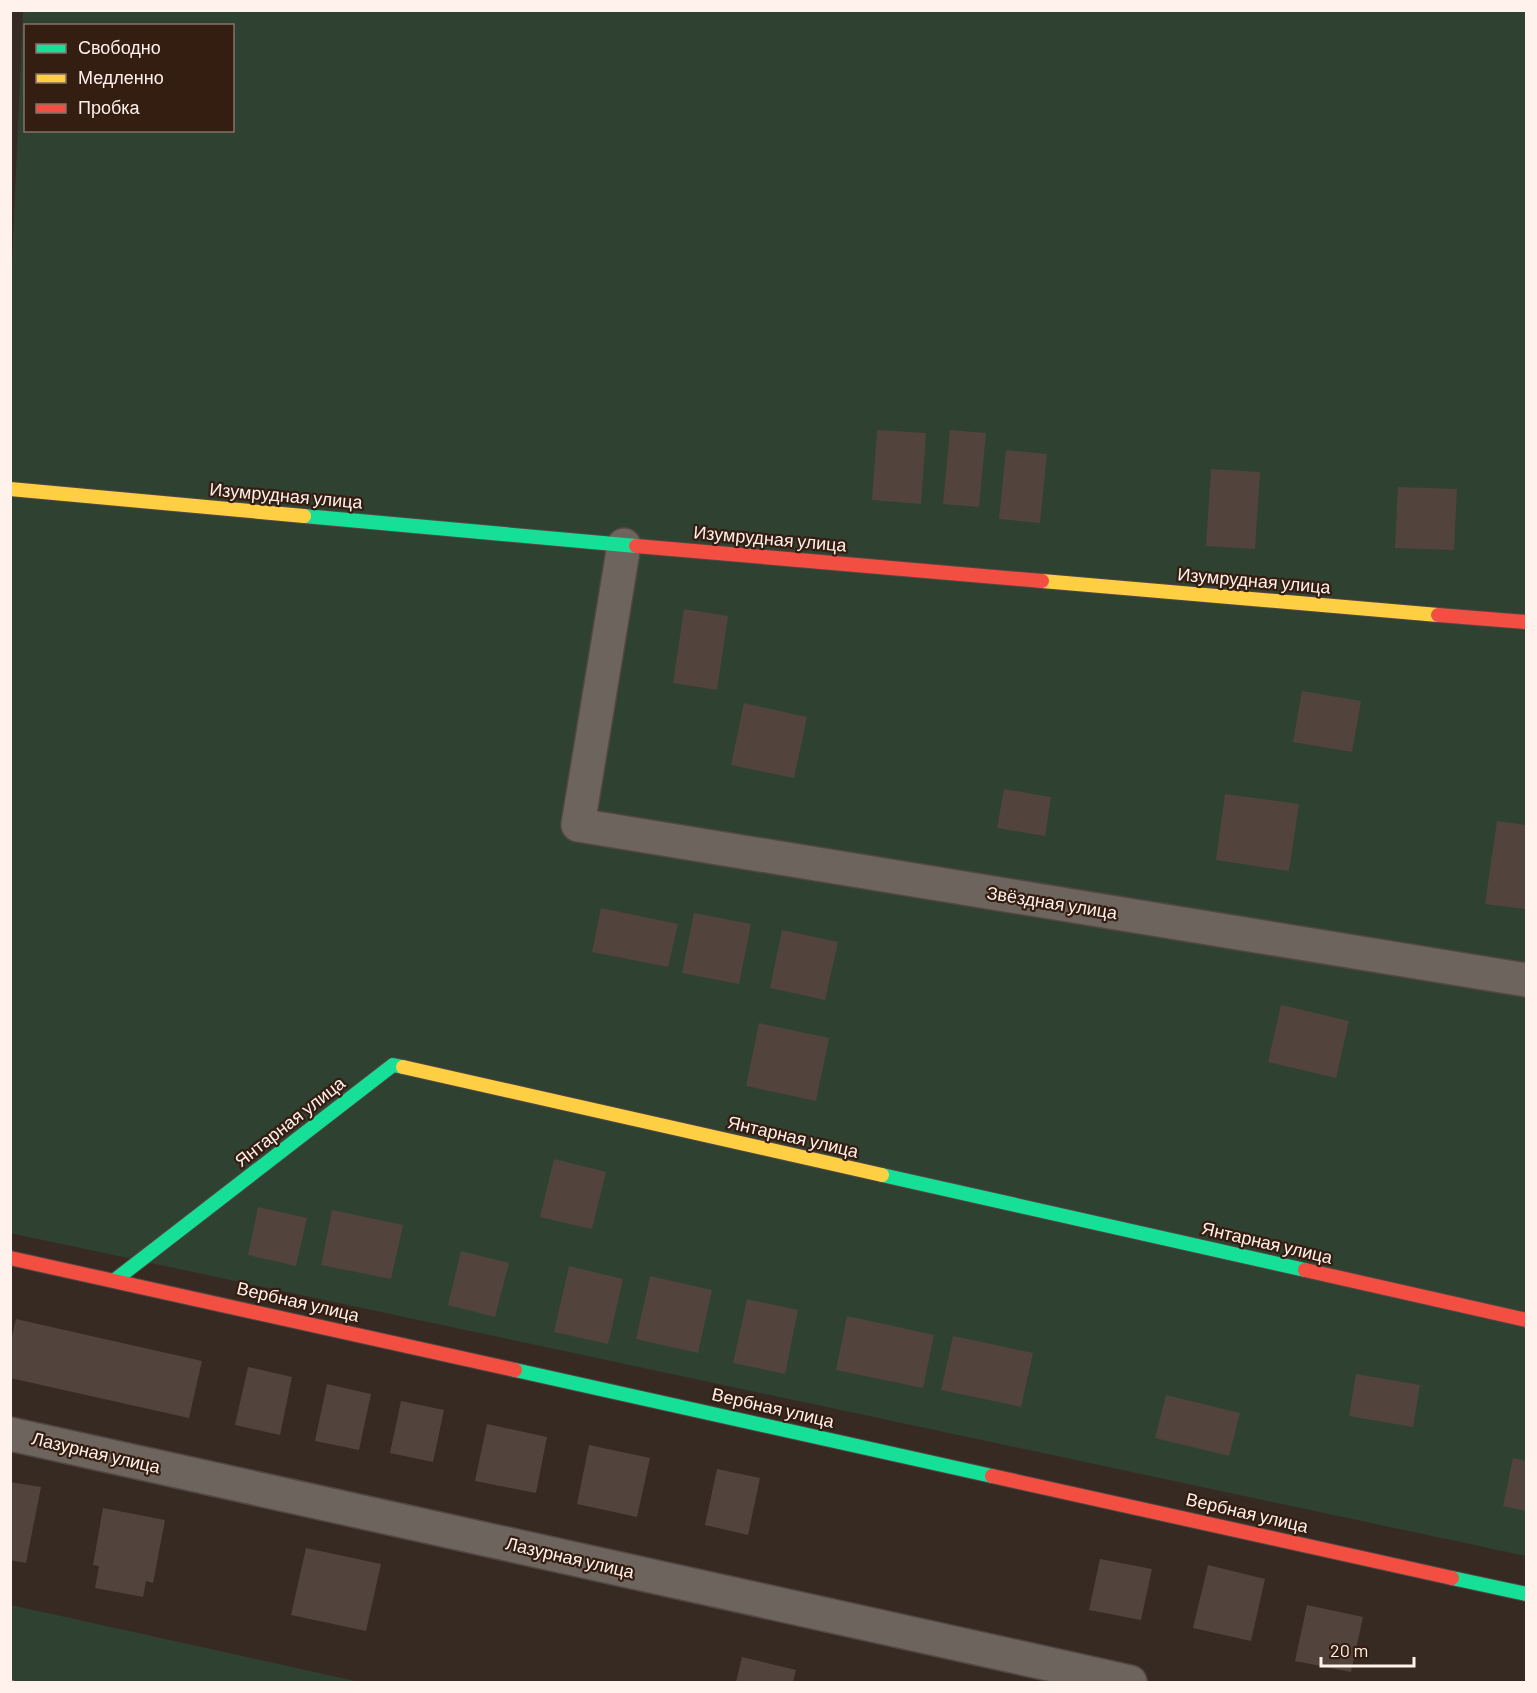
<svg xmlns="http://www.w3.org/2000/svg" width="1537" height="1693" font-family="Barlow,sans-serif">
  <rect width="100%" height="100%" fill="#372a22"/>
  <path fill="#2f4131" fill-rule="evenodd" d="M23 11H1526V1556L10 1233V309ZM26 26H232V130H26Z
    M11 1605 360 1682H11Z"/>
  <path fill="#52443d" d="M877 430 926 433 921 504 872 500Z
    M950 430 986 433 979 507 943 504Z
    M1006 450 1047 454 1040 523 999 519Z
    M1211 469 1260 472 1255 549 1206 546Z
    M1398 487 1457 489 1454 550 1395 548Z
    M684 609 728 616 717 690 673 683Z
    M1302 691 1361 701 1352 752 1293 742Z
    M744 703 807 717 794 778 731 765Z
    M1004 789 1051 797 1045 836 997 828Z
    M1225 794 1299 804 1289 871 1216 860Z
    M1497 821 1526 825V909L1485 904Z
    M601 908 678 924 668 967 592 952Z
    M694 913 751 924 739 984 682 973Z
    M782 930 838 942 825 1000 770 988Z
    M1281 1005 1349 1021 1336 1078 1268 1062Z
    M759 1023 829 1038 816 1101 746 1086Z
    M554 1159 606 1172 592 1229 540 1217Z
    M258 1207 307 1218 296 1266 248 1255Z
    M332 1210 403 1225 391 1279 321 1265Z
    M461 1251 509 1263 495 1317 448 1305Z
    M569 1266 623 1279 608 1344 554 1332Z
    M650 1276 712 1290 698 1353 636 1339Z
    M747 1299 798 1310 785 1374 733 1363Z
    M847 1316 934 1335 923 1388 836 1370Z
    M16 1319 202 1361 189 1418 10 1378V1345Z
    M953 1336 1033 1353 1021 1407 941 1390Z
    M248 1367 292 1377 280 1435 235 1425Z
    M1356 1374 1420 1385 1413 1427 1349 1416Z
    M327 1384 371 1394 359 1450 315 1441Z
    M1166 1395 1240 1413 1229 1456 1155 1438Z
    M401 1401 444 1410 433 1462 390 1453Z
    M487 1424 547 1437 536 1493 475 1481Z
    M589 1445 650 1458 637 1517 577 1504Z
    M1513 1458 1526 1461V1511L1503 1506Z
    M717 1469 760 1478 748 1535 705 1525Z
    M10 1482 41 1487 26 1563 10 1560Z
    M103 1508 165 1520 153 1583 146 1581 143 1597 95 1588 99 1566 93 1565Z
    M306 1548 381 1564 366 1631 291 1615Z
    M1100 1559 1152 1569 1141 1620 1089 1610Z
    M1208 1565 1265 1579 1251 1641 1193 1628Z
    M1307 1605 1363 1617 1351 1672 1295 1661Z
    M742 1657 796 1670 793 1682H736Z"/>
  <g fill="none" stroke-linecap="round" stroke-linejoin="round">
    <defs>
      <path id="street" d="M624 545 578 825 1526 980
        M10 1434 1130 1682"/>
      <path id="fast" d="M304 516 636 546
        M882 1175 1305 1270
        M115 1280 393 1065 403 1067
        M515 1370 992 1476
        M1452 1578 1526 1594"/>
      <path id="slow" d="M10 489 304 516
        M1042 581 1438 615
        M403 1067 882 1175"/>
      <path id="jam" d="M636 546 1042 581
        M1438 615 1526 622
        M10 1258 515 1370
        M1305 1270 1526 1320
        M992 1476 1452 1578"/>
    </defs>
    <use href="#street" stroke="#524742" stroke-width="36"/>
    <use href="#fast" stroke="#524742" stroke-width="16"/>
    <use href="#slow" stroke="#524742" stroke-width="16"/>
    <use href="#jam" stroke="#524742" stroke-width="16"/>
    <path stroke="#6f6660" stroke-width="4" stroke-dasharray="4.5 3" stroke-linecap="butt" d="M10 1682H14"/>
    <use href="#street" stroke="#6e645e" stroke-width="33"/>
    <use href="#fast" stroke="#16e098" stroke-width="14"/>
    <use href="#slow" stroke="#ffcf43" stroke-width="14"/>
    <use href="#jam" stroke="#f24e42" stroke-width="14"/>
  </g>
  <g text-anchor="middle" stroke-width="4.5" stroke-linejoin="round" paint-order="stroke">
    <g font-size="18" fill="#fff1eb" stroke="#341d11">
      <text transform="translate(286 496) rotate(5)" y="6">Изумрудная улица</text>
      <text transform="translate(770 539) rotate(5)" y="6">Изумрудная улица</text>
      <text transform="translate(1254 581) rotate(5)" y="6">Изумрудная улица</text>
      <text transform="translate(1052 903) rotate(9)" y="6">Звёздная улица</text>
      <text transform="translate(290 1122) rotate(-38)" y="6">Янтарная улица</text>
      <text transform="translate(793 1137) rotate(13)" y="6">Янтарная улица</text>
      <text transform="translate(1267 1243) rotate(13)" y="6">Янтарная улица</text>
      <text transform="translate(298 1302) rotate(13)" y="6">Вербная улица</text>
      <text transform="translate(773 1408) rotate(13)" y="6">Вербная улица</text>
      <text transform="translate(96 1453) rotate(13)" y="6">Лазурная улица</text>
      <text transform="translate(1247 1513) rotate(13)" y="6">Вербная улица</text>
      <text transform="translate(570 1558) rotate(13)" y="6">Лазурная улица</text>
    </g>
  </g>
  <rect width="1537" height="1693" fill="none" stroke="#fff1eb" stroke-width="24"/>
  <rect x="24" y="24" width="210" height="108" fill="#341d11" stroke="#857268" stroke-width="1.5"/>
  <rect x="36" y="44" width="30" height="9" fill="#16e098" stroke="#857268" stroke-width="1.5"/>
  <text x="78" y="54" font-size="18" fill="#fff1eb">Свободно</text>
  <rect x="36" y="74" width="30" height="9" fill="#ffcf43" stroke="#857268" stroke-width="1.5"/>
  <text x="78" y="84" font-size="18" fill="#fff1eb">Медленно</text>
  <rect x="36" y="104" width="30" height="9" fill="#f24e42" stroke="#857268" stroke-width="1.5"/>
  <text x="78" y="114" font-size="18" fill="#fff1eb">Пробка</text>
  <path d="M1321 1657v9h93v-9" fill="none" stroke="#fff1eb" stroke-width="3"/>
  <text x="1330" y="1657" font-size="18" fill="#fff1eb" stroke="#341d11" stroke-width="4.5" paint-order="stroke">20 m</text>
</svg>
